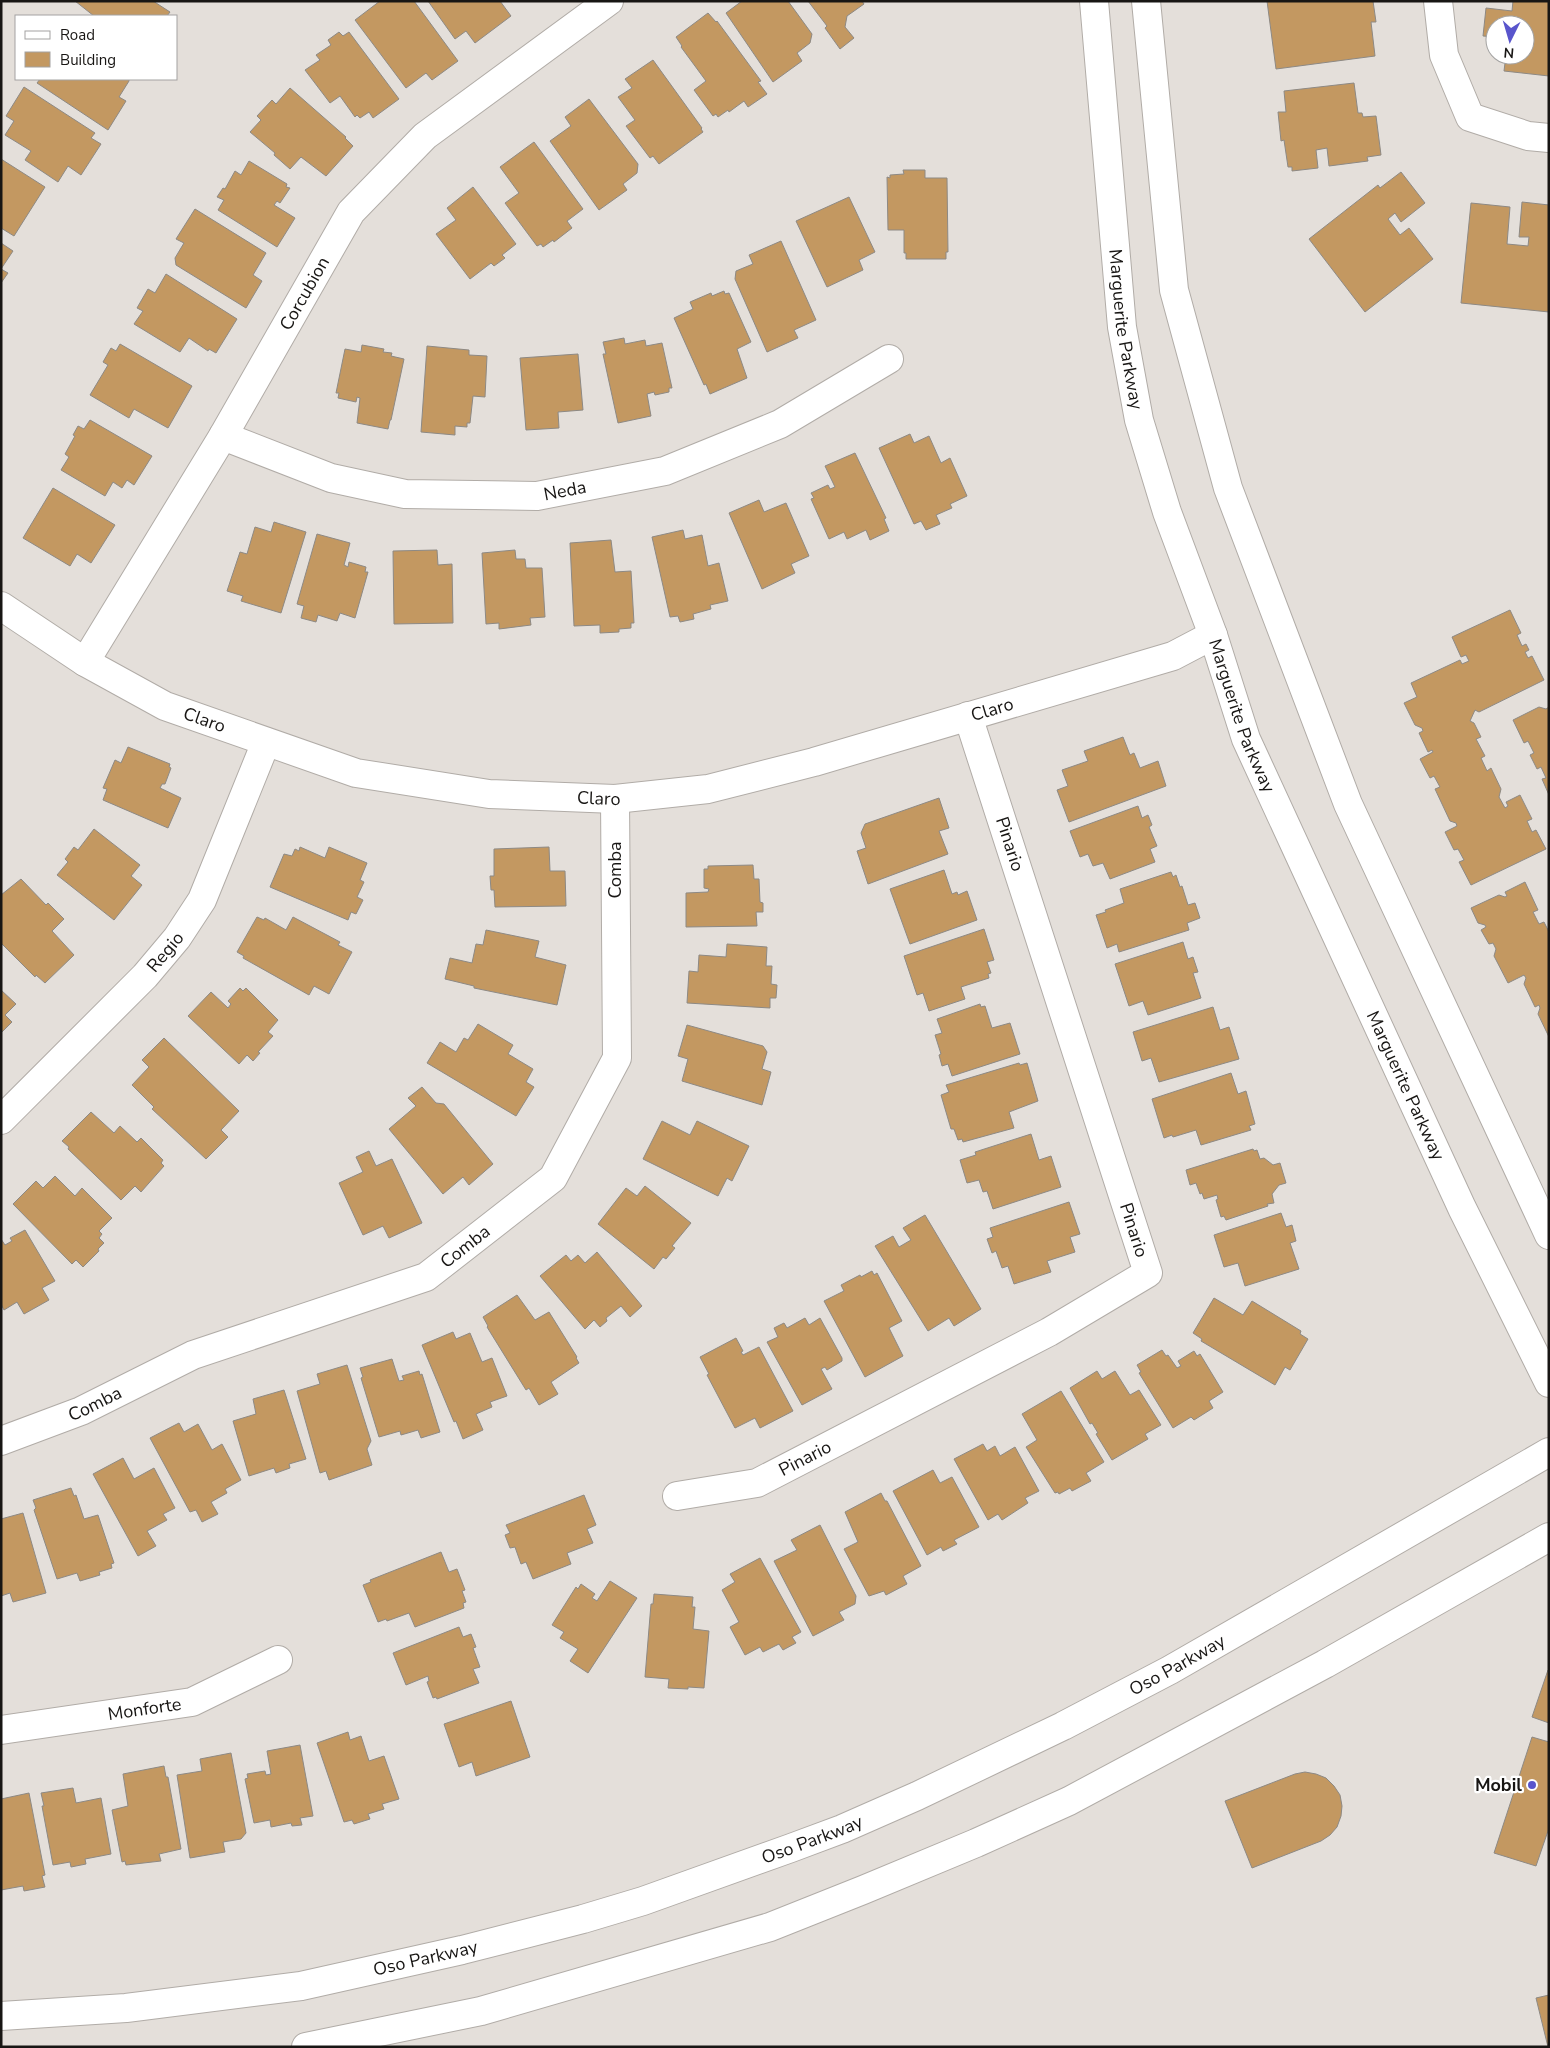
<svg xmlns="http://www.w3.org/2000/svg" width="1550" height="2048" font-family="'Nunito Sans',sans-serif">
  <rect width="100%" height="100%" fill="#e4dfda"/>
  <path fill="#c39861" stroke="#8d8984" d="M75 1H153L170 12 167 16H94Z
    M380 1H414L458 61 432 80 426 73 406 88 355 20Z
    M428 1H500L511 16 475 43 466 31 455 39Z
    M742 1H788L812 34 810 43 797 53 802 61 773 82 726 13Z
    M808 1H862L864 4 847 16 845 27 854 38 840 49 825 28 827 26Z
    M1267 1H1373L1376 22H1371L1375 56 1276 69Z
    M1513 1H1549V76L1504 71 1506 55H1525V25H1495V37L1483 36 1486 8 1512 11Z
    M708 13 716 22 717 21 761 81 758 82 767 94 748 107 744 101 729 112 728 110 718 117 716 114 713 116 694 90 706 81 681 47 682 46 676 37Z
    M339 32 343 36 349 32 399 99 373 118 369 112 360 118 357 115 355 117 340 96 330 103 305 70 320 60 316 55 331 45 328 40Z
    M653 60 702 128 701 129 703 132 659 164 653 156 650 158 626 126 635 120 618 97 632 88 625 79Z
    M40 79H129V81L119 97 126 101 108 130 37 83Z
    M1354 83 1358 113H1362L1363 117 1376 116 1381 155 1367 157 1368 161 1329 166 1327 148 1316 150 1318 168 1292 171V167H1288L1284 140 1281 141 1278 112H1286L1284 91Z
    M24 87 95 133 91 138 101 144 81 175 68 166 58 182 25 160 31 151 5 135 14 121 6 116Z
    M290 88 346 137 345 138 353 146 326 176 301 157 290 169 274 155 275 153 250 132 261 120 257 116 272 100 276 104Z
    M589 99 638 164 637 173 623 184 627 190 599 210 550 141 571 126 565 117Z
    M534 142 583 209 567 221 572 228 554 242 553 240 543 247 541 244 537 246 505 203 519 193 500 167Z
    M1 159 45 187 14 236 1 228Z
    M249 161 287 184 286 187 290 188 280 203 277 201 274 205 295 218 277 247 218 210 224 200 217 197 223 188 225 189 235 171 241 175Z
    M903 170H925V178H947L948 252H946V259H906V253H904V230H888L887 177 890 178V175L904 174Z
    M1401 172 1425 203 1401 222 1395 213 1388 219 1400 235 1409 228 1433 259 1365 312 1309 239 1378 185 1380 188Z
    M473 187 516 244 502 255 505 258 494 266 491 263 470 279 436 234 456 220 447 208Z
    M849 197 875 252 859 260 863 270 827 287 796 221Z
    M1522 202 1549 205V312L1461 303 1471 203 1510 207 1507 244 1528 246 1529 237H1519Z
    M195 209 266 253 253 275 262 281 246 308 176 265 175 258 184 243 176 239Z
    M781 241 816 320 794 330 798 338 767 352 735 279 736 271 753 264 749 255Z
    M1 243 13 251 1 269Z
    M1 269 8 273 1 283Z
    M166 274 237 319 216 353 209 349 208 351 189 338 180 352 134 324 143 311 137 308 148 289 155 293Z
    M724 291 725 294 729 293 751 342 737 349 747 378 710 394 706 384 704 385 674 318 693 309 690 302 711 293 712 296Z
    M624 338 625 344 645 340 646 346 662 343 672 388H669V392L655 395 654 392 647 394 651 416 618 423 603 354H606L603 342Z
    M120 344 192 386 168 428 134 409 129 418 90 395 108 365 103 362 111 348 116 351Z
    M362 345 384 349 383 352 392 353 391 356 404 359 391 420H390L388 429 357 423 360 398 357 397 356 402 338 398 339 393H336L345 349 361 352Z
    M427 346 469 350V355L487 356 485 397 473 396 470 423H467V427L455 426V435L421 432Z
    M578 354 583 410 558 412 559 428 526 430 520 358Z
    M90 420 152 456 134 485 127 480 122 488 113 482 105 496 61 470 69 457 65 454 75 436 73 435 78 426 84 429Z
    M910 434 914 443 929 436 941 463 950 458 967 496 950 504 952 508 936 515 940 524 926 530 921 521 914 524 879 448Z
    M855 453 886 518 884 519 889 531 870 540 866 530 847 539 844 532 829 539 811 499 814 498 811 493 828 485 830 489 835 487 825 466Z
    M53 488 115 525 91 563 77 554 70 566 23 538Z
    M759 500 764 512 786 503 809 556 791 564 795 573 762 589 729 513Z
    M274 522 306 532 281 613 241 601 243 596 227 591 240 552 247 554 255 527 271 532Z
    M683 530 685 539 702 535 708 566 719 563 728 601 710 605 711 609 693 614 694 619 680 622 678 616 670 617 652 537Z
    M317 534 350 543 344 565 348 567 349 562 366 567 365 572H368L355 618 340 613 337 621 318 615 316 622 301 618 304 606 297 604Z
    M611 540 615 572 631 571 634 623H631V628L619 629V632L600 633V625L574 626 570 543Z
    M437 550 438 565 452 564 453 623 394 624 393 551Z
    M515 550 516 559H525L526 568H542L545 617 530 618 531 625 499 629V623L486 624 482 553Z
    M1510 610 1521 633 1517 635 1522 646 1526 644 1529 650 1525 652 1528 658 1532 656 1544 680 1479 712 1475 710 1470 721 1474 723 1481 737 1476 739 1485 756 1481 758 1487 771 1491 768 1501 789 1499 797 1505 808 1508 806 1506 802 1520 795 1532 819 1527 821 1532 832 1536 830 1546 849 1471 885 1459 862 1464 860 1458 849 1454 850 1445 832 1457 826 1456 823 1450 821 1435 789 1440 787 1434 776 1430 778 1420 759 1433 752 1432 750 1428 752 1419 733 1423 731 1422 728 1415 725 1404 703 1417 697 1411 683 1460 660 1462 664 1469 661 1466 655 1461 657 1452 637Z
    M1539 707 1546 709 1549 707V795L1542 779 1546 778 1541 767 1537 769 1530 755 1534 753 1528 741 1524 743 1513 720Z
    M1123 737 1130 755 1134 753 1140 768 1158 761 1166 786 1069 822 1057 790 1068 786 1062 770 1088 761 1084 751Z
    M128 747 170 764 169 767 171 768 165 784H162L160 788 181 798 168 828 103 800 107 789 103 788 115 760 121 763Z
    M939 798 949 828 939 831 948 854 868 884 857 851 866 848 861 833 865 824Z
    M1138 806 1142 818 1148 815 1152 825 1149 827 1157 846 1150 849 1155 862 1110 879 1103 863 1093 866 1088 854 1080 857 1070 831Z
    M94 829 140 865 131 876 142 885 114 920 57 875 68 862 65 859 74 847 78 850Z
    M300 847 325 858 329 847 367 863 360 880 364 882 357 897 363 900 356 914 351 912 348 920 270 887 284 854 292 856 295 849 299 851Z
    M549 847 550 871H565L566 906 495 907 494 890H491L490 876H494V849Z
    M753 865 754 879H759L760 902 763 903V912H756L757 926 686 927V893L708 892 709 889 704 888V869H708V866Z
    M944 870 952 894 957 892 958 895 967 891 977 920 910 944 890 889Z
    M1171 872 1173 877 1176 875 1180 887 1182 886 1188 905 1195 903 1200 918 1187 923 1189 930 1119 952 1117 944 1107 948 1096 915 1106 912 1105 910 1124 903 1120 889Z
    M21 879 46 905 48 903 64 919 52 931 74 955 45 983 36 975 35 977 1 943V895Z
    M1525 882 1538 910 1533 912 1539 924 1544 922 1549 932V1037L1538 1014 1540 1008 1539 1005 1535 1007 1524 984 1526 978 1524 975 1508 983 1494 956 1496 949 1493 943 1489 944 1481 930 1486 927 1485 925 1478 923 1471 908 1499 895 1505 897 1507 896 1505 892Z
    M257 917 264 920 265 918 286 930 293 917 340 942 338 945 352 952 329 994 314 986 309 995 243 958 244 956 237 952Z
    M984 929 994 960 987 962 991 973 988 974 989 978 961 987 965 999 929 1011 923 993 917 995 904 956Z
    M486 930 539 941 535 957 566 965 557 1005 474 988V986L445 979 450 958 472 963 476 944 483 945Z
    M1183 942 1188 959 1193 957 1198 972 1193 973 1201 998 1148 1015 1143 1001 1129 1006 1115 964Z
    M727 944 767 947 766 966H772L771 984 777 985 776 998H770V1008L687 1003 689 971 698 972 699 955 726 957Z
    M240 988 243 991 246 988 278 1020 268 1032 273 1036 258 1052 260 1053 253 1061 247 1055 239 1064 188 1016 211 992 228 1008 231 1004 228 1001Z
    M1 990 16 1004 5 1015 12 1022 1 1033Z
    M980 1004 981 1007 985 1006 992 1028 1010 1023 1020 1054 952 1076 948 1064 942 1066 939 1055 941 1054 935 1035 942 1033 937 1019Z
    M1213 1007 1220 1030 1229 1027 1239 1059 1159 1082 1151 1058 1142 1061 1133 1032Z
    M478 1024 513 1045 508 1054 533 1069 526 1082 534 1087 516 1116 427 1063 440 1042 456 1052 464 1038 468 1040Z
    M687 1025 763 1046 767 1052 762 1069 771 1072 762 1105 682 1081 688 1059 678 1056Z
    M164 1038 239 1111 221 1130 228 1137 206 1159 152 1109 154 1107 132 1085 149 1067 142 1060Z
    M1019 1063 1020 1065 1027 1063 1038 1101 1009 1112 1014 1128 963 1142 962 1139 958 1140 954 1129H951L941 1095 949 1092 946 1085Z
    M1231 1073 1238 1094 1246 1091 1255 1124 1249 1126 1251 1130 1201 1145 1196 1130 1173 1137 1172 1135 1164 1138 1152 1099Z
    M422 1087 436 1103 444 1104 493 1164 469 1185 463 1177 443 1194 389 1129 416 1106 408 1098Z
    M91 1112 114 1133 120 1126 137 1142 141 1138 163 1160 161 1163 164 1166 141 1192 135 1186 121 1200 68 1149 69 1147 62 1141Z
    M662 1121 690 1135 697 1121 749 1146 732 1181 727 1178 718 1196 643 1159Z
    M1031 1134 1039 1160 1051 1156 1061 1187 993 1209 987 1191 983 1192 979 1180 967 1183 960 1160 976 1155 975 1152Z
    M1253 1149 1254 1151 1257 1150 1260 1159 1264 1158 1273 1165 1280 1163 1286 1183 1279 1185 1272 1194 1274 1203 1267 1204 1268 1206 1226 1220 1224 1216 1221 1217 1216 1200 1218 1199 1217 1195 1204 1199 1202 1193 1200 1194 1196 1183 1190 1185 1186 1170Z
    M369 1151 376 1166 392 1159 422 1223 389 1238 383 1226 363 1235 339 1183 363 1172 356 1157Z
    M55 1176 75 1196 82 1188 112 1218 99 1231 102 1234 99 1238 104 1243 98 1249 99 1251 83 1267 76 1260 72 1264 13 1204 36 1181 43 1188Z
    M645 1186 691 1223 672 1246 675 1248 666 1259 663 1257 654 1269 598 1224 626 1188 637 1196Z
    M1069 1202 1080 1234 1070 1237 1075 1252 1047 1261 1051 1272 1014 1284 1008 1266 1002 1268 996 1251 992 1253 987 1239 993 1237 990 1228Z
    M1281 1213 1286 1227 1292 1225 1296 1241 1290 1243 1299 1269 1245 1286 1238 1263 1224 1267 1214 1235Z
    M925 1215 981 1309 954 1326 949 1318 928 1331 875 1246 893 1236 899 1247 911 1240 903 1228Z
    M25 1230 55 1281 42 1288 49 1300 24 1314 17 1302 4 1310 1 1304V1239L5 1245 12 1241 10 1238Z
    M597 1252 642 1306 630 1317 621 1306 606 1318 607 1321 600 1327 594 1320 585 1329 540 1276 566 1255 571 1261 578 1255 585 1263Z
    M872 1271 874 1275 877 1273 902 1321 889 1328 903 1356 865 1377 824 1301 844 1291 841 1285 860 1275 861 1277Z
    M517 1295 535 1320 549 1312 577 1357 576 1358 579 1363 551 1382 558 1394 539 1405 529 1388 526 1390 487 1327 488 1326 483 1317Z
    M1214 1298 1243 1315 1252 1301 1301 1331 1300 1334 1308 1339 1290 1370 1285 1367 1275 1385 1201 1341 1202 1339 1193 1333Z
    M805 1318 809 1325 820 1318 842 1358V1361L827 1370 825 1367 821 1369 832 1389 802 1405 767 1342 778 1337 774 1328 784 1323 787 1328Z
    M453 1332 456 1339 470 1333 482 1362 492 1358 507 1396 490 1402 492 1407 476 1414 483 1430 463 1439 456 1421 454 1422 422 1345Z
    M736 1338 743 1351 741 1352 743 1355 759 1347 793 1411 760 1428 755 1418 735 1428 707 1375 709 1374 700 1357Z
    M1162 1350 1166 1356 1168 1355 1177 1368 1181 1366 1178 1361 1194 1351 1197 1356 1200 1354 1223 1392 1209 1401 1213 1408 1194 1420 1191 1417 1173 1428 1139 1373 1141 1372 1137 1365Z
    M392 1359 399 1381 404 1380 402 1376 419 1371 420 1375 422 1374 440 1432 421 1438 418 1430 401 1435 400 1431 379 1437 361 1378 363 1377 360 1368Z
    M347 1365 371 1441 367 1449 372 1465 329 1480 326 1471 320 1473 297 1391 320 1384 317 1374Z
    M1097 1371 1102 1379 1115 1371 1130 1395 1139 1390 1161 1425 1145 1434 1148 1439 1112 1460 1096 1434 1098 1433 1092 1423 1090 1424 1070 1388Z
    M284 1390 306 1459 289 1464 290 1468 276 1473 274 1468 249 1476 233 1421 256 1414 253 1399Z
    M1061 1391 1104 1462 1086 1473 1091 1481 1072 1491 1070 1488 1059 1494 1058 1492 1055 1493 1026 1447 1037 1440 1022 1414Z
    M179 1423 184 1432 198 1424 212 1450 222 1444 241 1480 225 1489 227 1493 211 1502 218 1514 202 1522 196 1510 190 1512 150 1438Z
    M983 1444 987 1451 995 1446 1000 1456 1015 1447 1039 1491 1025 1498 1028 1503 1002 1520 998 1514 988 1520 954 1459Z
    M123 1458 134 1479 154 1468 175 1508 163 1514 167 1520 147 1531 156 1546 138 1556 93 1474Z
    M933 1470 940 1483 952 1477 979 1527 954 1540 957 1544 943 1551 941 1547 927 1555 893 1491Z
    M71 1488 74 1496 76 1495 84 1519 98 1515 114 1563 111 1564 112 1568 99 1572 100 1575 80 1581 77 1573 57 1579 34 1510 36 1508 33 1500Z
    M881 1493 885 1501H887L921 1566 903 1576 907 1584 886 1595 884 1591 869 1596 844 1549 858 1542 845 1512Z
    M584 1495 596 1525 587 1529 593 1543 567 1553 571 1564 533 1579 526 1562 521 1564 515 1547 510 1548 505 1535 510 1533 506 1525Z
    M23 1513 46 1593 13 1602 10 1593 1 1596V1519Z
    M820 1525 856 1596 855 1604 839 1612 844 1620 813 1636 774 1561 797 1550 791 1540Z
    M441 1552 449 1572 457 1569 465 1590 462 1591 466 1602 463 1603 464 1608 415 1627 409 1613 387 1621 386 1619 378 1622 363 1585 371 1582 370 1580Z
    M760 1558 801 1632 792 1637 796 1643 783 1650 779 1644 763 1652 760 1647 745 1655 730 1627 739 1622 722 1590 735 1582 730 1574Z
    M610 1581 637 1598 588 1673 570 1661 578 1649 560 1638 564 1632 552 1625 576 1587 578 1589 581 1584 595 1594 592 1598 597 1601Z
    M654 1594 693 1597 692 1607H695L693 1629 709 1631 704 1688 688 1687V1689L668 1688 669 1679 645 1677 651 1604H653Z
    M459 1627 463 1637 471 1634 476 1647 473 1648 480 1667 473 1669 479 1683 437 1699 436 1697 433 1698 427 1682 429 1681 428 1676 406 1685 393 1653Z
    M1548 1670H1549V1723L1532 1717Z
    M511 1701 530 1757 476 1776 472 1762 459 1767 444 1724Z
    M348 1732 350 1740 361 1736 369 1761 384 1756 399 1799 382 1804 384 1809 368 1814 370 1819 354 1824 352 1820 344 1822 317 1743Z
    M1532 1737 1549 1742V1828L1536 1866 1494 1853Z
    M300 1745 313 1816 300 1818 302 1825 292 1826 291 1823 271 1827 270 1820 254 1823 245 1779 248 1778 247 1774 265 1771 266 1775 271 1774 267 1751Z
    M231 1753 246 1833 241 1839 223 1842 225 1852 190 1858 177 1775 202 1771 200 1759Z
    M164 1766 166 1777H168L181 1849 159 1854 161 1861 126 1865 125 1861 122 1862 112 1810 128 1806 123 1774Z
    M1305 1772 1316 1774 1326 1778 1334 1786 1340 1795 1342 1806 1341 1816 1337 1827 1330 1835 1321 1841 1252 1868 1225 1801 1295 1774Z
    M73 1788 76 1803 101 1798 111 1854 85 1859 86 1864 71 1867 70 1862 53 1865 42 1806H44L41 1793Z
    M29 1793 45 1875 42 1876 45 1887 24 1891 23 1886 1 1890V1799Z
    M1549 1995V2047H1548L1536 1998Z"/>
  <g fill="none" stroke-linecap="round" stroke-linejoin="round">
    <defs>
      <g id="street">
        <path d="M1438 1 1444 55 1470 117 1528 136 1549 138"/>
        <path id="s1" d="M223 436 331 478 405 494 537 496 665 471 780 424 889 359"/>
        <path id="s2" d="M1 606 85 662 165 706 356 773 489 794 615 799 708 789 814 762 1173 656 1213 635"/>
        <path id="s3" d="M85 662 223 436 351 212 425 136 609 1"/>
        <path id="s4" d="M1 1120 145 976 177 938 202 900 266 742"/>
        <path id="s5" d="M1 1441 81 1411 193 1355 426 1277 553 1178 617 1058 615 799"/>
        <path id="s6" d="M677 1496 757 1483 1049 1332 1148 1273 968 716"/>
        <path id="s7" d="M1 1730 192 1702 278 1660"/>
      </g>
      <g id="primary">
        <path id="s8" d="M1094 1 1122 327 1139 420 1167 512 1213 635 1246 739 1462 1208 1549 1383"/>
        <path d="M1146 1 1174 290 1228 488 1348 804 1549 1235"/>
        <path id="s9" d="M1 2016 126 2008 301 1986 462 1950 583 1919 643 1901 791 1848 842 1829 917 1796 1063 1726 1170 1670 1549 1452"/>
        <path d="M306 2047 481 2011 770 1927 863 1890 976 1843 1069 1801 1325 1664 1549 1537"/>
      </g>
    </defs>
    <use href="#street" stroke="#b1aca7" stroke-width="30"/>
    <use href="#primary" stroke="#b1aca7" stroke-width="30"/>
    <use href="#street" stroke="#fff" stroke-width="28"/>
    <use href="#primary" stroke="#fff" stroke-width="28"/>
  </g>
  <circle fill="#5955cc" stroke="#fff" stroke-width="2" cx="1532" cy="1785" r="5"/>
  <g text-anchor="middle" stroke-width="4.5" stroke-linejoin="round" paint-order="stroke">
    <g font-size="18" fill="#181614" stroke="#fff">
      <text dy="6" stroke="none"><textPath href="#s3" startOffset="429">Corcubion</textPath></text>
      <text dy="6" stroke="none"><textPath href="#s8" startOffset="330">Marguerite Parkway</textPath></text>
      <text dy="6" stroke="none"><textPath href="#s1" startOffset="352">Neda</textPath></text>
      <text dy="6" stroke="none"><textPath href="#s2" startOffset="1044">Claro</textPath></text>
      <text dy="6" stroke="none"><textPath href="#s8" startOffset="735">Marguerite Parkway</textPath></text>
      <text dy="6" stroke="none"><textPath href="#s2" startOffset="234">Claro</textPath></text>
      <text dy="6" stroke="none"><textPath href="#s2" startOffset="639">Claro</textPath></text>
      <text transform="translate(1010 844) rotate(72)" y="6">Pinario</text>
      <text transform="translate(615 870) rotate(-90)" y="6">Comba</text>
      <text dy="6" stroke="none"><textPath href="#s4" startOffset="235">Regio</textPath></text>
      <text dy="6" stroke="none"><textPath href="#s8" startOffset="1140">Marguerite Parkway</textPath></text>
      <text transform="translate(1134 1230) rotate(72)" y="6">Pinario</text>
      <text dy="6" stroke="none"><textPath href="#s5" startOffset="506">Comba</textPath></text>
      <text dy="6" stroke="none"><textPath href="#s5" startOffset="101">Comba</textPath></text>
      <text dy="6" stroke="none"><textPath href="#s6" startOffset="135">Pinario</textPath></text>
      <text dy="6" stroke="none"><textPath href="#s9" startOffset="1239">Oso Parkway</textPath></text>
      <text dy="6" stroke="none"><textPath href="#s7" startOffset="145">Monforte</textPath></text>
      <text dy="6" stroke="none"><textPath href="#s9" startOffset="834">Oso Parkway</textPath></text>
      <text dy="6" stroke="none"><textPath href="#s9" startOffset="429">Oso Parkway</textPath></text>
    </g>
    <g font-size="18" font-weight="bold" fill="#181614" stroke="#fff" text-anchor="end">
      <text x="1522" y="1791">Mobil</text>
    </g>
  </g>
  <rect width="1550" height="2048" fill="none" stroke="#181614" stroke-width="5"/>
  <rect x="15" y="15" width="162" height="65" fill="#ffffff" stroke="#a3a2a1"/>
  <rect x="25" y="31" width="25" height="8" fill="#ffffff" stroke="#a3a2a1"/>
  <text x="60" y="40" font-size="15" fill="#181614">Road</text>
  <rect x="25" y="52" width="25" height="15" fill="#c39861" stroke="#a3a2a1"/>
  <text x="60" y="65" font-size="15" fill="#181614">Building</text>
  <g transform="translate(1510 40) rotate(185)"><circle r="24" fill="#ffffff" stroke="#a3a2a1"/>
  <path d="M0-4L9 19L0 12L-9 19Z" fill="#5955cc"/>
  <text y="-8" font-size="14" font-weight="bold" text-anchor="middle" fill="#181614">N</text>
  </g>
</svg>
